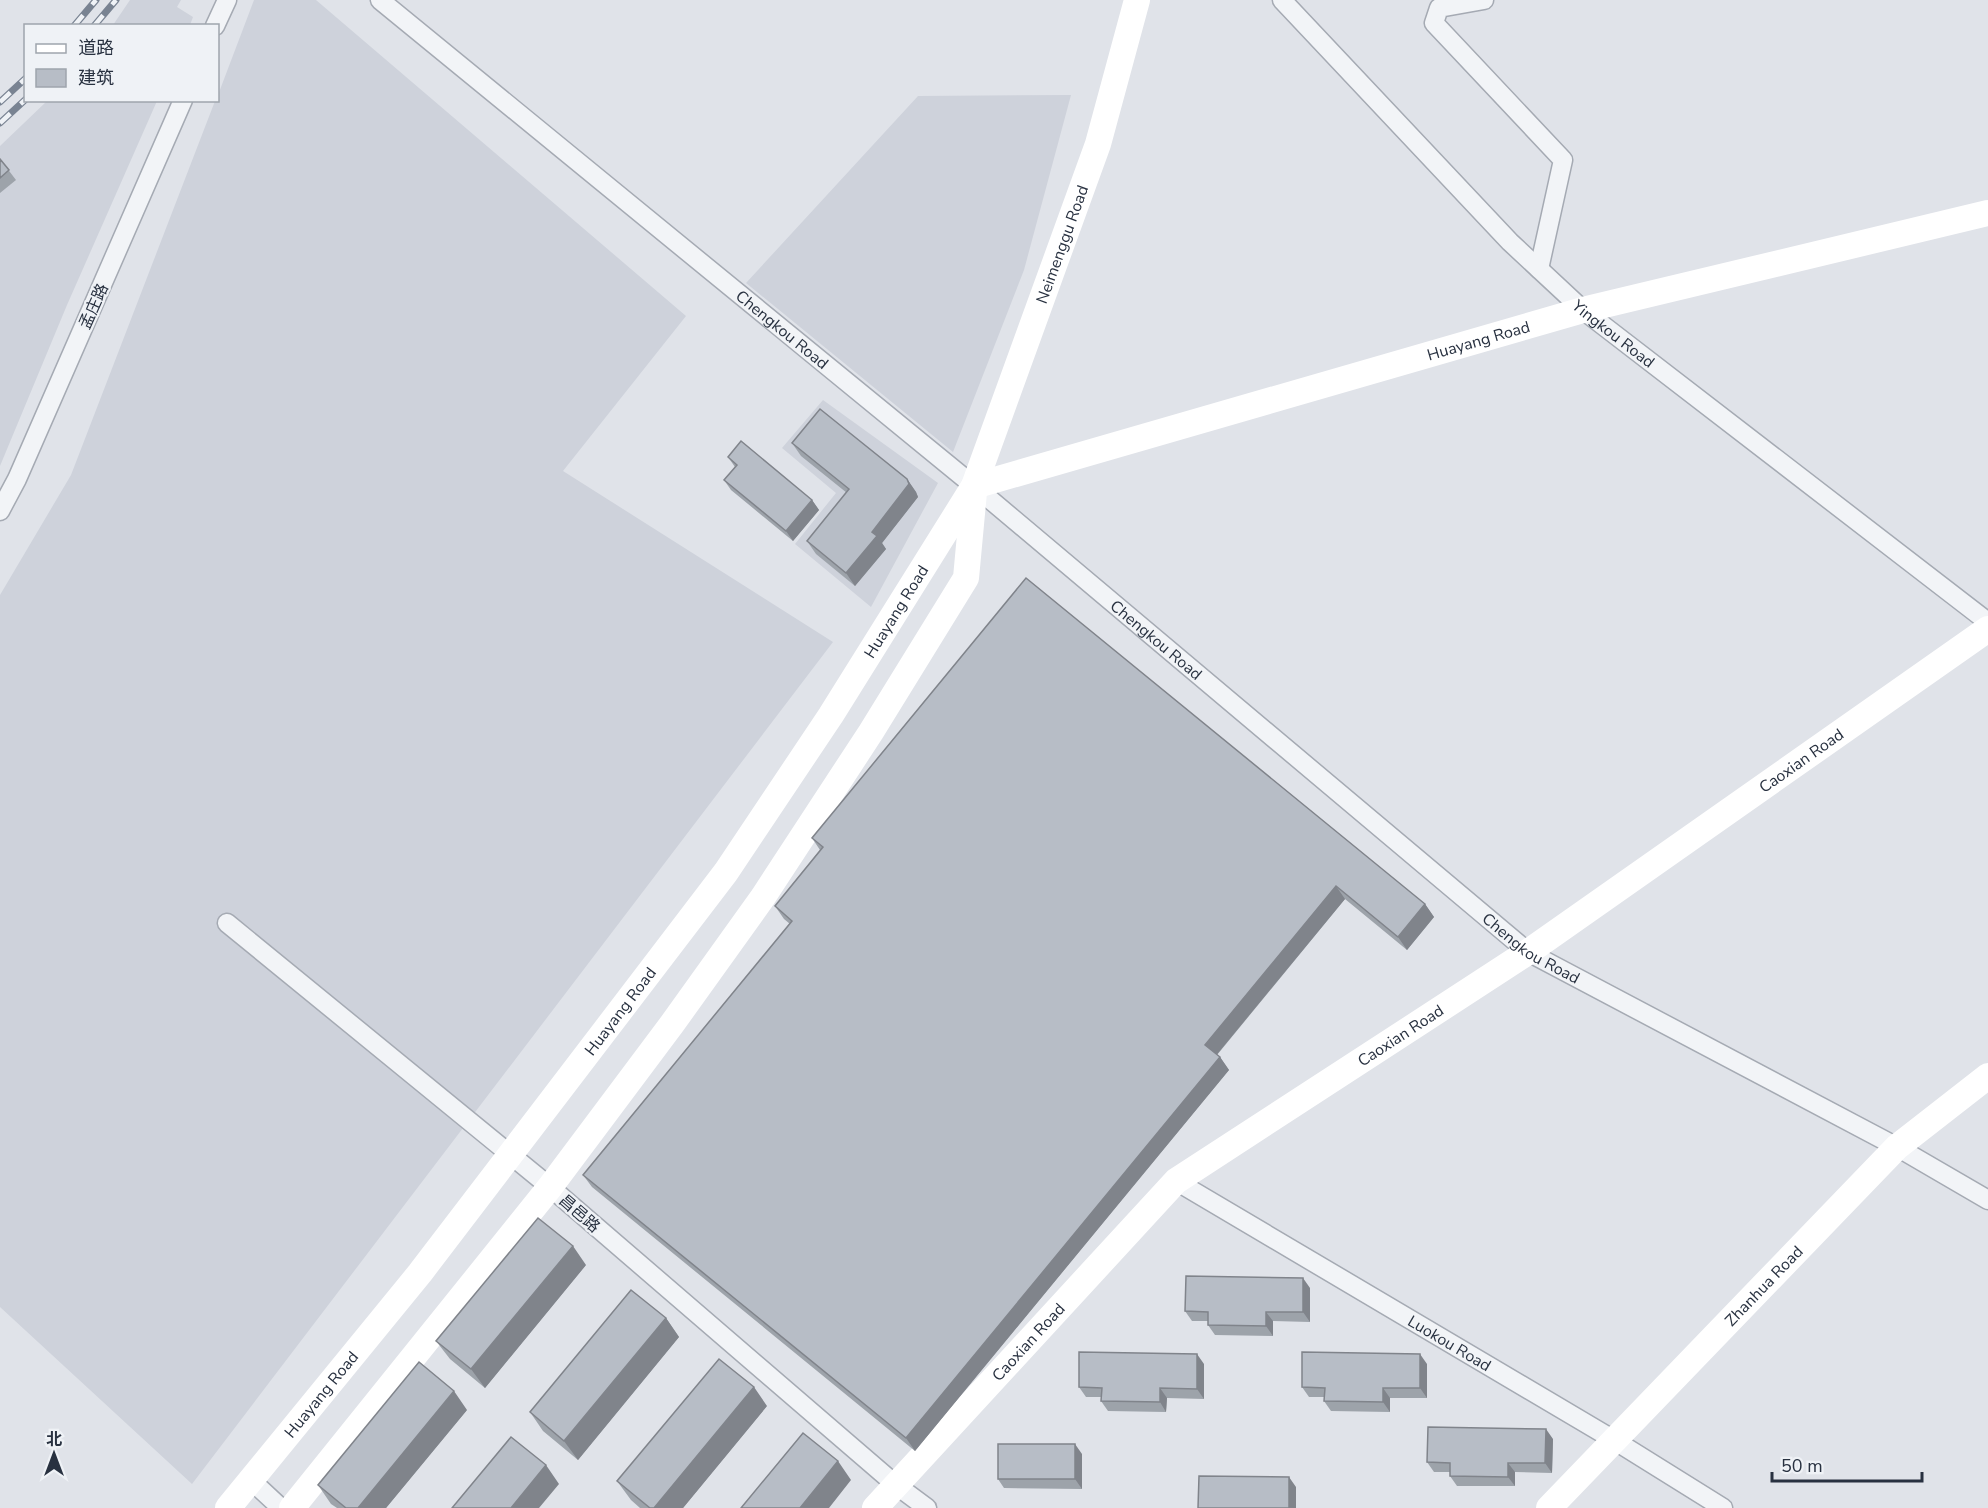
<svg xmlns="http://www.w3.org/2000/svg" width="1988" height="1508" font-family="'Nunito Sans','Noto Sans SC',sans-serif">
  <rect width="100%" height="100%" fill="#e0e3e9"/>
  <path fill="#ced2db" d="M130 0H181L177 7 193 17 190 25H113Z
    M254 0H316L686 316 563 471 833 642 192 1484 0 1307V595L71 475 215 101 218 100V95Z
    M1071 95 1024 270 953 452 746 283 918 96Z
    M47 101H157L67 305 0 466V146Z
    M823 400 938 483 871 607 795 544 836 493 782 448Z"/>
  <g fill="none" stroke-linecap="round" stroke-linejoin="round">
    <defs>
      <g id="street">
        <path id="s1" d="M380 0 974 486 1528 952 1897 1147 1988 1200"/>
        <path id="s2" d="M1282 0 1510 242 1583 310 1988 622"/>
        <path d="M1484 0 1439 8 1434 23 1563 160 1539 269"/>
        <path d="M215 26 227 0"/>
        <path d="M0 511 17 479 183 100"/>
        <path d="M227 923 550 1187 896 1485 927 1508"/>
        <path id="s3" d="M1176 1181 1614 1440 1723 1508"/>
        <path d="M252 1481 281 1508"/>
      </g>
    </defs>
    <use href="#street" stroke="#a5aab3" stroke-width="21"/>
    <use href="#street" stroke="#f2f4f7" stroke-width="18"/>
    <g stroke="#fff" stroke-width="26">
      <path id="s4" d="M974 486 1583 310 1988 213"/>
      <path id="s5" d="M228 1508 420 1273 726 872 831 715 974 486 1098 144 1137 0"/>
      <path d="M292 1508 550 1187 672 1024 763 897 871 732 966 578 974 492"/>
      <path id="s6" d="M875 1508 1176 1181 1528 952 1988 629"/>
      <path id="s7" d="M1549 1508 1897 1147 1988 1076"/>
    </g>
    <defs>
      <path id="rail" d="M74 26 96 0
        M94 26 116 0
        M0 102 26 78
        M0 123 26 99"/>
    </defs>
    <use href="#rail" stroke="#798392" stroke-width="7"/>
    <use href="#rail" stroke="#eff2f6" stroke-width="4.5" stroke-dasharray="14" stroke-linecap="butt"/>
  </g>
  <path fill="#9da3aa" d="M0 159 16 180 0 193Z
    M792 443 907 479 916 492 918 497 882 543 886 549 855 586 816 554 807 541 847 493 801 456Z
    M728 457 812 500 819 510 793 541 731 490 724 480 735 467Z
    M1026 578 1425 904 1434 917 1407 950 1345 899 1217 1055 1220 1057 1229 1070 915 1451 592 1187 583 1175 790 924 784 919 775 906 820 850 812 838Z
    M586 1265 485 1388 450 1359 436 1341Z
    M1310 1288V1322L1273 1321V1336L1215 1335 1208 1325V1321H1192L1185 1311Z
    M666 1318 679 1337 578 1460 543 1431 530 1412Z
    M1204 1364V1399L1167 1398 1166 1412 1108 1411 1101 1401 1102 1397H1086L1079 1387Z
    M1427 1364V1398H1390V1412L1331 1411 1324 1401V1397H1309L1302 1387Z
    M767 1406 683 1508H640L631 1500 617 1481Z
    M467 1410 386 1508H337L331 1504 318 1485Z
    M1553 1439 1552 1473 1515 1472V1486H1457L1450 1476V1472H1434L1427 1462Z
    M1082 1454V1489L1004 1488 998 1479Z"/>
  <path fill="#80848b" d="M907 479 916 492 918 497 882 543 886 549 855 586 846 573Z
    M812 500 819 510 793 541 786 531Z
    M1336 886 1345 899 1214 1058 1205 1045Z
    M1425 904 1434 917 1407 950 1398 937Z
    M1220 1057 1229 1070 915 1451 906 1438Z
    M573 1246 586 1265 485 1388 471 1369Z
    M1303 1278 1310 1288V1322L1303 1312Z
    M1266 1312 1273 1321V1336L1266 1326Z
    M666 1318 679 1337 578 1460 564 1441Z
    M1197 1354 1204 1364V1399L1197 1389Z
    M1420 1354 1427 1364V1398L1420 1388Z
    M754 1387 767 1406 683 1508H654Z
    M1160 1388 1167 1398 1166 1412 1160 1402Z
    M1383 1388 1390 1398V1412L1383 1402Z
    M454 1391 467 1410 386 1508H358Z
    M1546 1429 1553 1439 1552 1473 1545 1463Z
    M1075 1444 1082 1454V1489L1075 1479Z
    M838 1461 851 1480 829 1508H800Z
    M1508 1463 1515 1472V1486L1508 1477Z
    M546 1465 559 1484 539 1508H511Z
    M1289 1477 1296 1487V1508H1289Z"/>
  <path fill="#b7bdc6" stroke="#80848b" stroke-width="1.5" d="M0 159 9 170 0 178Z
    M820 409 907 479 909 484 872 532 877 536 846 573 807 541 849 489 792 443Z
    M741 441 812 500 786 531 724 480 737 465 728 457Z
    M1026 578 1425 904 1398 937 1336 886 1205 1045 1220 1057 906 1438 583 1175 792 921 775 906 823 847 812 838Z
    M538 1218 573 1246 471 1369 436 1341Z
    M1186 1276 1303 1278V1312H1266V1326L1208 1325V1312L1185 1311Z
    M631 1290 666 1318 564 1441 530 1412Z
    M1079 1352 1197 1354V1389L1160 1388V1402L1101 1401 1102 1388 1079 1387Z
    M1302 1352 1420 1354V1388H1383V1402L1324 1401 1325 1388 1302 1387Z
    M719 1359 754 1387 654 1508H650L617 1481Z
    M419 1362 454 1391 358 1508H346L318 1485Z
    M1428 1427 1546 1429 1545 1463H1508V1477L1450 1476V1463L1427 1462Z
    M803 1433 838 1461 800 1508H741Z
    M511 1437 546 1465 511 1508H452Z
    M998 1444H1075V1479H998Z
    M1199 1476 1289 1477V1508H1198Z"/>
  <g text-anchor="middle" stroke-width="4.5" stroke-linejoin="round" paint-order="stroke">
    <g font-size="16" fill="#283140" stroke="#eff2f6">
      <text dy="6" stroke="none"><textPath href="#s5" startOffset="1524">Neimenggu Road</textPath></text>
      <text transform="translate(93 306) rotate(-66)" y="6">孟庄路</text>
      <text dy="6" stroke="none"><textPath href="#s1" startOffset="520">Chengkou Road</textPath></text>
      <text dy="6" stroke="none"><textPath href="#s2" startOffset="471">Yingkou Road</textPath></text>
      <text dy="6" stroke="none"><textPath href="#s4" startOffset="525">Huayang Road</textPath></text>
      <text dy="6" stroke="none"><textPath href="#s5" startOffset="1119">Huayang Road</textPath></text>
      <text dy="6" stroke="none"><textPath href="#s1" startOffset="1006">Chengkou Road</textPath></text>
      <text dy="6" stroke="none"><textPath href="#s6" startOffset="1198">Caoxian Road</textPath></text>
      <text dy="6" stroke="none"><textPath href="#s1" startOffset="1492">Chengkou Road</textPath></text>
      <text dy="6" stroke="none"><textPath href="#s5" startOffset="633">Huayang Road</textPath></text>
      <text dy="6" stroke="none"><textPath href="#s6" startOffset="712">Caoxian Road</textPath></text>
      <text transform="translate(580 1213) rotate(41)" y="6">昌邑路</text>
      <text dy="6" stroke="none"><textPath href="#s7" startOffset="309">Zhanhua Road</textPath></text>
      <text dy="6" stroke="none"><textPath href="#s6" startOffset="226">Caoxian Road</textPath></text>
      <text dy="6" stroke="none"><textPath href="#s3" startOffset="318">Luokou Road</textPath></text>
      <text dy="6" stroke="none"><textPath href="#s5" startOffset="147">Huayang Road</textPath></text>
    </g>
  </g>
  <rect x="24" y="24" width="195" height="78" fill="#eff2f6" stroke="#9fa5ad" stroke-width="1.5"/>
  <rect x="36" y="44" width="30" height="9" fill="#ffffff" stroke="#9fa5ad" stroke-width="1.5"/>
  <text x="78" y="54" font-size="18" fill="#283140">道路</text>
  <rect x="36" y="69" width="30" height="18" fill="#b7bdc6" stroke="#9fa5ad" stroke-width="1.5"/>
  <text x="78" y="84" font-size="18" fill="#283140">建筑</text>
  <g transform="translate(54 1454)" stroke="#eff2f6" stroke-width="4.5" paint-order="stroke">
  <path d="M0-4.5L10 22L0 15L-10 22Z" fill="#283140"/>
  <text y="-9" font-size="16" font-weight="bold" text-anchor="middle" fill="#283140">北</text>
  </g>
  <path d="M1772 1472v9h150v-9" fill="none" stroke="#283140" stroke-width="3"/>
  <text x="1781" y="1472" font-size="18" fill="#283140" stroke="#eff2f6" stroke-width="4.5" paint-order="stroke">50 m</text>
</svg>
